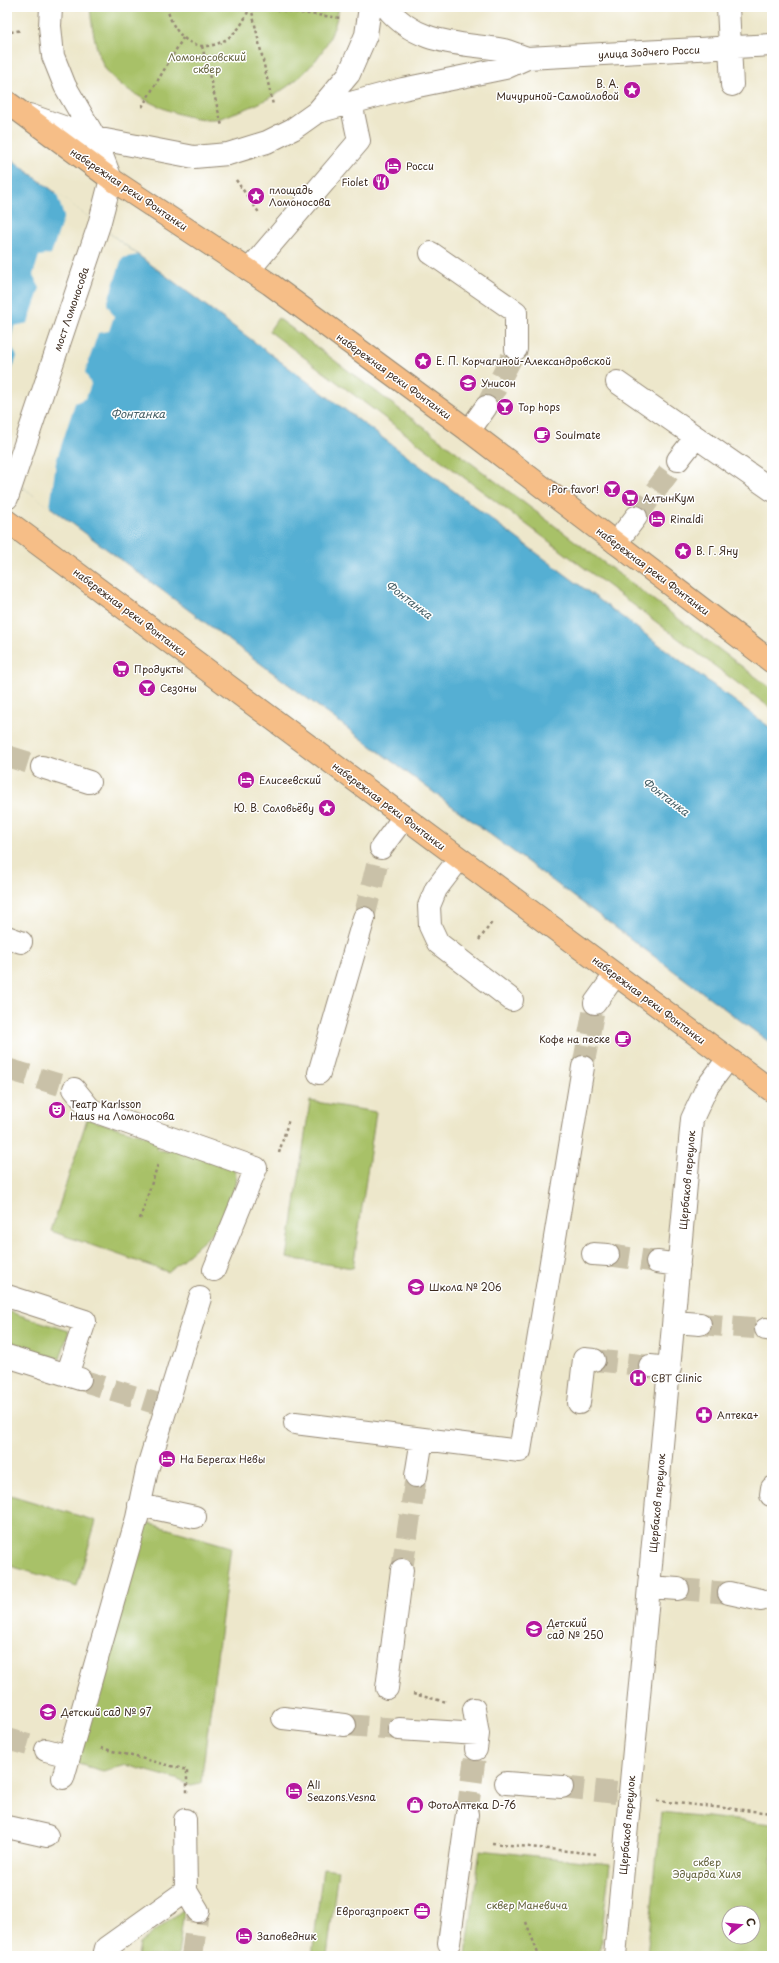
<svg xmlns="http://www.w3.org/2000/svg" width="779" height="1963" font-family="'Playpen Sans',sans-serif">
  <rect width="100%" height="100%" fill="#fff"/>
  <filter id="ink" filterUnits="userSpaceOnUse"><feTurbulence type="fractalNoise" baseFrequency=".025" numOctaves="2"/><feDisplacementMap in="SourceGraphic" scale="8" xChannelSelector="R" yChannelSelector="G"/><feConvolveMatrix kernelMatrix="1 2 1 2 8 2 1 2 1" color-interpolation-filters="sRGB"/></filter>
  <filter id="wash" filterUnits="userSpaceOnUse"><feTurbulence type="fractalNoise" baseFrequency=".012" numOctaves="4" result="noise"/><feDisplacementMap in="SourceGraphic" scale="16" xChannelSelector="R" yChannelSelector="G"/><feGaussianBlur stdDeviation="0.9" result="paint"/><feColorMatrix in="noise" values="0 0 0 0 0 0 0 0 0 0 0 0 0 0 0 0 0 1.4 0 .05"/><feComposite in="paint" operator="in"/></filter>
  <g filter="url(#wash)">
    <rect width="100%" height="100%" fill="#ede7cb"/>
    <path fill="#a8c167" stroke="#727642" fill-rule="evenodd" d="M90 7H339C332 60 285 96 237 112 230 114 222 119 214 119 189 120 164 110 142 98 131 92 112 80 105 68 95 50 92 27 90 7Z
      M278 318 772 689V709L269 331Z
      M310 1101 376 1112 353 1268 287 1258Z
      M87 1119 160 1140 157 1149 168 1152 171 1144 230 1165 236 1173 235 1185 223 1224 168 1272 51 1231Z
      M7 1311 69 1331 60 1359 7 1342Z
      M7 1494 96 1521 77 1586 7 1565Z
      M141 1521 231 1547 201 1783 190 1785 176 1779 126 1765 103 1771 75 1763Z
      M661 1812 772 1824V1956H647ZM729 1913H753V1937H729Z
      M480 1850 610 1864 599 1956H466Z
      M323 1868 338 1870 327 1956H312Z
      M184 1909 178 1956H137L139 1944Z"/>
    <path fill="#55afd3" stroke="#486c78" d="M7 156 138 255 772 729V1044L7 475Z"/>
    <path fill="#ede7cb" d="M56 192 138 255 122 258 107 304 114 316 109 331 98 333 85 372 91 384 86 398 75 403 56 462 50 508 7 475V386L17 356 10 344 14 326 28 323 40 288 33 275 39 256 51 254 64 216Z"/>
  </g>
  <g filter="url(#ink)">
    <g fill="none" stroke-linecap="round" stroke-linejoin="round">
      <path stroke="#c9c1a8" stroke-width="22" stroke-dasharray="22 11" stroke-linecap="butt" d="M486 407 516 349
        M636 517 678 460
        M7 756 42 767
        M364 918 381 848
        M583 1067 595 1003
        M7 1069 74 1089
        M608 1255 657 1262
        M700 1324 766 1329
        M594 1360 650 1366
        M81 1380 155 1403
        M402 1570 416 1476
        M678 1589 729 1593
        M345 1725 399 1729
        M7 1739 46 1750
        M562 1787 616 1793
        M467 1814 476 1749
        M192 1956 198 1911"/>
      <defs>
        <path id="minor" d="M386 7C418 46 458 42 504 50 511 52 519 55 527 58
          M728 7 732 85
          M317 112 403 89 505 68 527 58 772 45
          M29 115 95 138 194 157 228 154 267 142 293 129 317 112 349 74 366 35 370 7
          M431 253 516 312V349
          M249 270 359 141 351 103
          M617 382 772 490
          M469 431 486 407
          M678 460 696 437
          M7 498 99 225 111 179 95 138 65 86 53 56 50 26 51 7
          M616 543 636 517
          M42 767 89 782
          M381 848 404 817
          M459 859 436 889 429 906 430 926 438 943 512 1000
          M7 937 21 942
          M595 1003 615 975
          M319 1073 364 918
          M74 1089 91 1110 256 1168 214 1270
          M593 1254 608 1255
          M657 1262 679 1265
          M7 1296 85 1321 67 1375
          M674 1322 700 1324
          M766 1329 772 1330
          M7 1356 80 1379
          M650 1366 670 1368
          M579 1403 584 1359 594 1360
          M295 1423 520 1451 583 1067
          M416 1476 422 1439
          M771 1495 772 1488
          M139 1505 195 1517
          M649 1587 678 1589
          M729 1593 761 1600
          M387 1688 402 1570
          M474 1709 478 1734 476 1749
          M283 1718 345 1725
          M399 1729 478 1734
          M46 1750 69 1756
          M63 1778 137 1518 147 1470 200 1298
          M506 1783 562 1787
          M185 1820 186 1891 198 1911
          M7 1827 47 1836
          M449 1943 467 1814
          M104 1956 106 1948 186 1891
          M615 1956 692 1119 707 1087 728 1059"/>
        <path id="major" d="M7 102 111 179 270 284 469 431 772 662
          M7 521 772 1091"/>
      </defs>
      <use href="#minor" stroke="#948874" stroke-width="24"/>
      <use href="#major" stroke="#948874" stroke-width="24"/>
      <path stroke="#948874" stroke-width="2.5" stroke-dasharray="3 3" stroke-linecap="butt" d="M167 7C174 42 205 60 234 33 242 26 246 16 250 7
        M251 7 273 105
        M253 7 341 18
        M7 37 11 32 22 30
        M202 46 222 126
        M142 107 183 38
        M236 180 260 214
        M479 940 493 921
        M279 1153 289 1119
        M140 1219 158 1164
        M413 1694 447 1702
        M101 1748 187 1770V1793
        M657 1801 772 1813
        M492 1843 596 1854
        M526 1922 539 1956"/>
      <use href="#minor" stroke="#fff" stroke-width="22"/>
      <use href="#major" stroke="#f6be87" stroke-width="22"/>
    </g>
  </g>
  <defs>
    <symbol id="sight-disc" viewBox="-11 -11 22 22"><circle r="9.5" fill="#b5179e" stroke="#fff"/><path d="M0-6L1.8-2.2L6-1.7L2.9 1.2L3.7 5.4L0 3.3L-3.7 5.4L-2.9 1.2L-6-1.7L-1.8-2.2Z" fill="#fff"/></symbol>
    <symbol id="hotel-disc" viewBox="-11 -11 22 22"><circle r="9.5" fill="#b5179e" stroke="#fff"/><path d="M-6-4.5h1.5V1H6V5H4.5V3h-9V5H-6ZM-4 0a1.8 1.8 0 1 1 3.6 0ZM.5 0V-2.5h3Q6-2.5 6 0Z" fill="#fff"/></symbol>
    <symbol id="restaurant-disc" viewBox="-11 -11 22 22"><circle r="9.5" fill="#b5179e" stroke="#fff"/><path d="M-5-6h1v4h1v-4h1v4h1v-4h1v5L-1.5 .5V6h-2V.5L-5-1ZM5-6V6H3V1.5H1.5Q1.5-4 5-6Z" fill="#fff"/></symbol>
    <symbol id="school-disc" viewBox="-11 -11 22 22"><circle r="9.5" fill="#b5179e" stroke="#fff"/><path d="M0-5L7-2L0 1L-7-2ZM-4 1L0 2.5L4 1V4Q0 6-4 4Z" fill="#fff"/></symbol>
    <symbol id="bar-disc" viewBox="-11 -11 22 22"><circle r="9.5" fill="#b5179e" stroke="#fff"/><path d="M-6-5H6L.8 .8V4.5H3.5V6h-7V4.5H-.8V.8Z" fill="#fff"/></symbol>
    <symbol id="cafe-disc" viewBox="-11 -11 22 22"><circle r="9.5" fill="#b5179e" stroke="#fff"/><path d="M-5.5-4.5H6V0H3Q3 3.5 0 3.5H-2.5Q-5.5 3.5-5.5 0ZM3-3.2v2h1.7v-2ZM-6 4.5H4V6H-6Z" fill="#fff"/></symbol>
    <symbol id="supermarket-disc" viewBox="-11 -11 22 22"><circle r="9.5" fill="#b5179e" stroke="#fff"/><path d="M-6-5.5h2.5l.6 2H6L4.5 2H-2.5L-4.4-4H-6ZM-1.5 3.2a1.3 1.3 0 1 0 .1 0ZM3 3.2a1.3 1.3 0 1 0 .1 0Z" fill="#fff"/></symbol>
    <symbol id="theatre-disc" viewBox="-11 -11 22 22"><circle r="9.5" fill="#b5179e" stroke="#fff"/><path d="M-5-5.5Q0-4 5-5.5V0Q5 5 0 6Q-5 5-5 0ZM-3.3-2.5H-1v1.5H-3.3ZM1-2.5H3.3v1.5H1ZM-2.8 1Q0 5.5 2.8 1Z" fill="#fff"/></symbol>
    <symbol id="hospital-disc" viewBox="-11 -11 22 22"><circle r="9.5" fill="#b5179e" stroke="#fff"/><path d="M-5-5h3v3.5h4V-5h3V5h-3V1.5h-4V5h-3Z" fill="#fff"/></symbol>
    <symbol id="pharmacy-disc" viewBox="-11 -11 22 22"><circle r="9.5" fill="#b5179e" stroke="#fff"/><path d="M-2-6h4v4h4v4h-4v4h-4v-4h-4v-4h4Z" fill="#fff"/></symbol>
    <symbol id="shop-disc" viewBox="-11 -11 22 22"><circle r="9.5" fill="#b5179e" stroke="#fff"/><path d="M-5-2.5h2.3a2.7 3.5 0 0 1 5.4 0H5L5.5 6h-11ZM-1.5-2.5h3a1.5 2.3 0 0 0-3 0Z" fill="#fff"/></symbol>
    <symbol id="office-disc" viewBox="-11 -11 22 22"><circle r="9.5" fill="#b5179e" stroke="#fff"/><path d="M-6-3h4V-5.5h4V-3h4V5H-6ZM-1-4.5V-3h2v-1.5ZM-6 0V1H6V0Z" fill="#fff"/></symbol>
  </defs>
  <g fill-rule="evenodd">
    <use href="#sight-disc" x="622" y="80" width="20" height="20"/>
    <use href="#hotel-disc" x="383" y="156" width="20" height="20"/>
    <use href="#restaurant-disc" x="371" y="172" width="20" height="20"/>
    <use href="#sight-disc" x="246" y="186" width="20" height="20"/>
    <use href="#sight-disc" x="413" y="351" width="20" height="20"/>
    <use href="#school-disc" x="458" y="373" width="20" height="20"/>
    <use href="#bar-disc" x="495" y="397" width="20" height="20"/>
    <use href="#cafe-disc" x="532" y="425" width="20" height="20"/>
    <use href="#bar-disc" x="602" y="479" width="20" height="20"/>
    <use href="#supermarket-disc" x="620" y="488" width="20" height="20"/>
    <use href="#hotel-disc" x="647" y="509" width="20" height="20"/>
    <use href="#sight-disc" x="673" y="541" width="20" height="20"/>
    <use href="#supermarket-disc" x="111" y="659" width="20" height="20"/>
    <use href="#bar-disc" x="137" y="678" width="20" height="20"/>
    <use href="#hotel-disc" x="236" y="770" width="20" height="20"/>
    <use href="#sight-disc" x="317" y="798" width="20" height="20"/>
    <use href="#cafe-disc" x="613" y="1029" width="20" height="20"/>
    <use href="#theatre-disc" x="47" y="1100" width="20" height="20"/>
    <use href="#school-disc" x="406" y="1277" width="20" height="20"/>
    <use href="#hospital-disc" x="628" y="1368" width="20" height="20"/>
    <use href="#pharmacy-disc" x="694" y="1405" width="20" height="20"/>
    <use href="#hotel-disc" x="157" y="1449" width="20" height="20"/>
    <use href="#school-disc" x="524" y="1619" width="20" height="20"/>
    <use href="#school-disc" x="38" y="1702" width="20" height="20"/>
    <use href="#hotel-disc" x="284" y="1781" width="20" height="20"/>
    <use href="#shop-disc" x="405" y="1795" width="20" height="20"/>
    <use href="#office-disc" x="412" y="1901" width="20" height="20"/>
    <use href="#hotel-disc" x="234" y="1926" width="20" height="20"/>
  </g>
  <g text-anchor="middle" stroke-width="3" stroke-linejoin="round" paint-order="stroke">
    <g font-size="10" fill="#3b2a1e" stroke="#fff">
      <text transform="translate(649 52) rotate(-3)" y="4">улица Зодчего Росси</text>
      <text transform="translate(129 189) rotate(34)" y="4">набережная реки Фонтанки</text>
      <text transform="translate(71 309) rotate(-71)" y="4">мост Ломоносова</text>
      <text transform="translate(394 376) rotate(36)" y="4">набережная реки Фонтанки</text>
      <text transform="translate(653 571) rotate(37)" y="4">набережная реки Фонтанки</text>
      <text transform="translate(130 612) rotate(37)" y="4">набережная реки Фонтанки</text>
      <text transform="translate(389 806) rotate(37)" y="4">набережная реки Фонтанки</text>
      <text transform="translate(649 1000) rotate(37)" y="4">набережная реки Фонтанки</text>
      <text transform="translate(687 1180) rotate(-85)" y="4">Щербаков переулок</text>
      <text transform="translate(657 1503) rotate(-85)" y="4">Щербаков переулок</text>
      <text transform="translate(627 1825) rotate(-85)" y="4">Щербаков переулок</text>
    </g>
    <g font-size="10" fill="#615f38" stroke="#fff">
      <text x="207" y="61">Ломоносовский<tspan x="207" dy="12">сквер</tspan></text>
      <text x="707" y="1866">сквер<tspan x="707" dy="12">Эдуарда Хиля</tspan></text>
      <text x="527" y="1909">сквер Маневича</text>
    </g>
    <g font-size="10" fill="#3b2a1e" stroke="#fff" text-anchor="start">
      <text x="619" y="88" text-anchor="end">В. А.<tspan x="619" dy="12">Мичуриной-Самойловой</tspan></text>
      <text x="406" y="170">Росси</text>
      <text x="368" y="186" text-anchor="end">Fiolet</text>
      <text x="269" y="194">площадь<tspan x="269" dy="12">Ломоносова</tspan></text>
      <text x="436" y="365">Е. П. Корчагиной-Александровской</text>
      <text x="481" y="387">Унисон</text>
      <text x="518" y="411">Top hops</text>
      <text x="555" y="439">Soulmate</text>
      <text x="599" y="493" text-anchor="end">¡Por favor!</text>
      <text x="643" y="502">АлтынКум</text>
      <text x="670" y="523">Rinaldi</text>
      <text x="696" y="555">В. Г. Яну</text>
      <text x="134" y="673">Продукты</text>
      <text x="160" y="692">Сезоны</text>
      <text x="259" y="784">Елисеевский</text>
      <text x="314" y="812" text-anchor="end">Ю. В. Соловьёву</text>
      <text x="610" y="1043" text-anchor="end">Кофе на песке</text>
      <text x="70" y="1108">Театр Karlsson<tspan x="70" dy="12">Haus на Ломоносова</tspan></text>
      <text x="429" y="1291">Школа № 206</text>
      <text x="651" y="1382">CBT Clinic</text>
      <text x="717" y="1419">Аптека+</text>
      <text x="180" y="1463">На Берегах Невы</text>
      <text x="547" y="1627">Детский<tspan x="547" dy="12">сад № 250</tspan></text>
      <text x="61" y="1716">Детский сад № 97</text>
      <text x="307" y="1789">All<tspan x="307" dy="12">Seazons.Vesna</tspan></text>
      <text x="428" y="1809">ФотоАптека D-76</text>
      <text x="409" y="1915" text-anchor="end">Еврогазпроект</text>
      <text x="257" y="1940">Заповедник</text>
    </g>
    <g font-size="11" font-style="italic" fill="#455f66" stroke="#fff">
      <text x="138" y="418">Фонтанка</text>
      <text transform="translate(409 600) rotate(37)" y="4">Фонтанка</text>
      <text transform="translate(666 797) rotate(37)" y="4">Фонтанка</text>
    </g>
  </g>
  <rect width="779" height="1963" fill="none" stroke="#fff" stroke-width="24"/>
  <g transform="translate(741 1925) rotate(74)"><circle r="19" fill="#ffffff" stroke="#b1aaa5"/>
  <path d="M0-3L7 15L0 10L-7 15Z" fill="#b5179e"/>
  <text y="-6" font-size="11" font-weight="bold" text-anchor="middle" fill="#3b2a1e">С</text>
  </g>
</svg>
